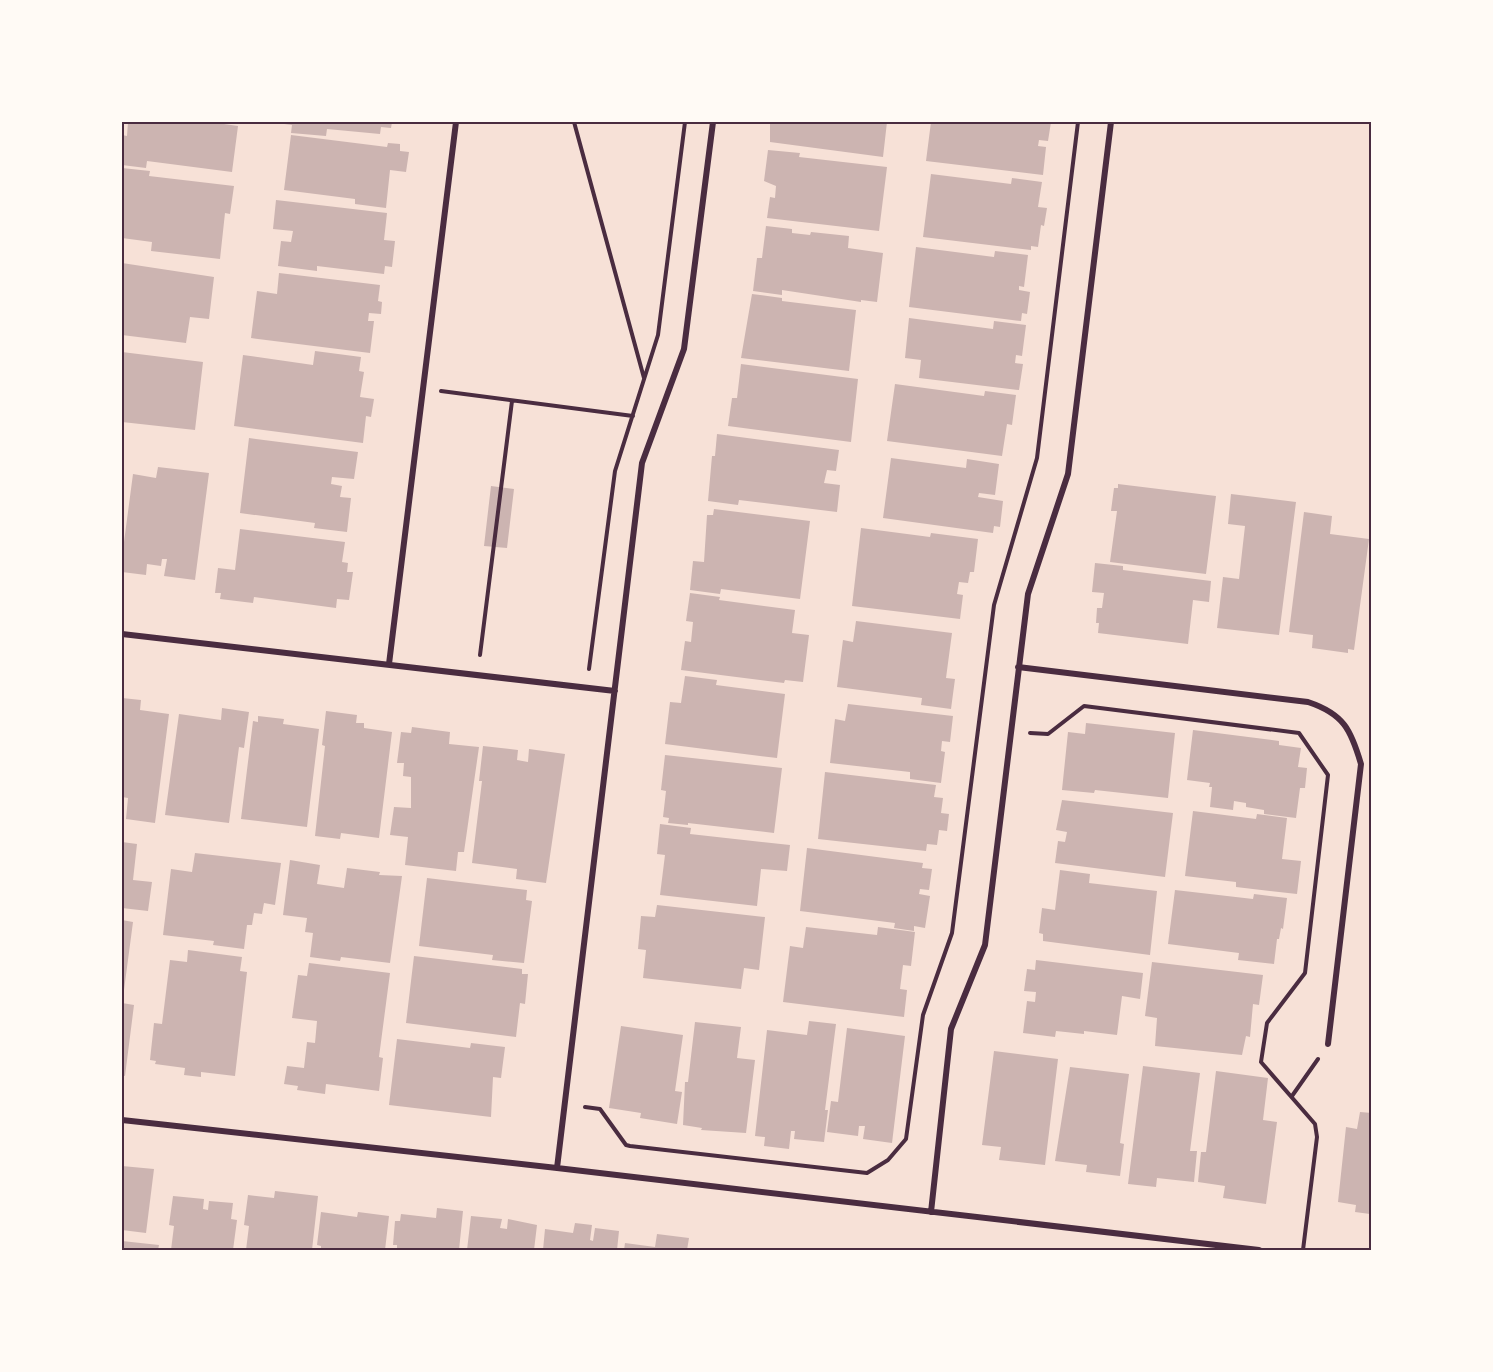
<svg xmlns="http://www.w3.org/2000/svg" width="1493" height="1372" font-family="Quicksand,sans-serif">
  <rect width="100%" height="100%" fill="#f7e1d7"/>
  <path fill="#ccb4b1" d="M128 122H224V124L238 126 232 172 147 161 146 168 122 165V135L127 136Z
    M269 122H392L391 128 381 127 380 134 327 129 326 136 291 133 292 125Z
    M770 122H887L883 157 770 142Z
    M931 122H1051L1048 141 1039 140 1038 146 1046 147 1043 175 926 161Z
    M291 135 387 147 388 143 400 144V151L409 152 406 172 390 170 386 208 355 204V199L284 190Z
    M768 150 800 153 799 157 887 167 879 231 767 218 770 197 775 198 776 186 764 181Z
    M122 168 150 171 149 176 234 186 230 214 225 213 220 259 151 251 152 242 122 238Z
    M931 174 1011 184 1012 178 1042 182 1038 207 1047 208 1044 226 1041 225 1038 247 1031 246V250L923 237Z
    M276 200 387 213 384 240 395 241 392 267 385 266 384 274 317 266V271L278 266 281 241 291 242 293 231 273 229Z
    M766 226 792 229V233L810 235 811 232 849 236 848 248 883 253 877 302 861 300V302L782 290V295L753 291 757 258H762Z
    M916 247 994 257 995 251 1028 255 1024 287 1019 286V290L1030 292 1027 314 1022 313 1021 321 909 307Z
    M122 263 214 277 209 319 190 317 186 343 122 335Z
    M279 273 380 285 378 301 382 302 381 314 369 313 368 321H374L370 353 251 338 257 291 277 294Z
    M752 294 782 298V301L856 310 849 371 741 358Z
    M909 318 993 329 994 321 1026 325 1022 356 1016 355 1015 363 1023 364 1019 390 919 378 921 360 905 358Z
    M315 351 361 357 359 371 364 372 360 397 374 399 371 417 366 416 363 443 234 426 243 355 313 365Z
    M122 352 203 362 195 430 122 422Z
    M741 364 858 379 851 442 728 426 732 398H737Z
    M895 384 984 396 985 391 1016 395 1012 425 1007 424 1002 456 887 441Z
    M717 434 839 450 836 471 827 470 824 483 840 485 837 512 739 500 738 505 708 501 712 456H715Z
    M249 438 358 452 354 479 332 477 331 484 342 486 340 497 351 498 347 532 314 528 315 523 240 513Z
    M891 458 966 468 967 459 999 464 995 495 979 493 978 497 1003 501 1000 527 994 526 993 533 883 518Z
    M158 467 209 473 195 580 164 576 167 559H162L161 566 147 564 146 575 122 572V541L124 542 133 474 156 478Z
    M1118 484 1216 496 1206 574 1110 562 1117 511H1111L1114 488H1118Z
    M491 486 514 489 507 548 484 546Z
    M1231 494 1296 502 1279 635 1217 628 1223 577 1239 579 1245 526 1228 524Z
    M714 509 810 521 800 599 721 589 720 594 690 590 693 561 704 562 707 515H713Z
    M1304 512 1332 516 1330 534 1369 539 1354 650 1348 649V653L1312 648 1313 635 1289 632Z
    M861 528 930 537 931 533 978 539 974 572H970L968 583 959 582 957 594 963 595 960 619 852 606Z
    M240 529 345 542 342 562 348 563 347 572H353L349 600 337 599 336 608 254 597 253 603 220 599 221 593H215L218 568 235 570Z
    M1095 563 1123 566V570L1211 581 1209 602 1193 600 1188 644 1098 633 1099 623H1096L1097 608H1102L1104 593 1092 592Z
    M690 593 720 597 719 600 795 610 792 633 809 635 803 682 785 680 784 683 681 670 685 641 691 642 693 622 686 621Z
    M856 621 952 633 946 678 955 679 951 709 921 705 922 698 837 687 843 640 853 642Z
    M685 676 717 680 716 685 785 694 777 758 665 744 670 702 681 703Z
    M122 698 141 700 140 710 169 714 155 823 126 819 128 798 122 797Z
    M848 704 953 716 950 742 942 741 941 751 945 752 941 783 910 779V772L830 763 835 719 845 721Z
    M222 708 249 712 244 748 239 747 229 823 165 815 179 714 221 720Z
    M326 711 357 715 356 723H364V728L392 732 379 838 341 833 340 839 315 836 325 746 322 745Z
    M258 716 284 719 283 724 319 729 307 827 241 819 253 721 258 722Z
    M1086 723 1175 733 1168 798 1095 790 1094 793 1062 790 1068 732 1085 734Z
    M412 727 450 732 449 744 479 747 464 852H458L456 871 405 865 408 837 390 835 394 807 411 808V777L403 776 404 763H397L401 732 411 733Z
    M1193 730 1279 741V745L1301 748 1298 767 1307 768 1305 788H1300L1296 818 1264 814V810L1246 807V803L1234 801 1233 810 1210 807 1212 787H1209L1210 783 1187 780Z
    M483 746 518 750 517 760 528 762 529 749 565 754 546 883 516 879 517 869 472 863 482 781H479Z
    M665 755 782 768 774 833 688 823V825L668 823 669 818 663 817 666 791 661 790Z
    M825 772 936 785 934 797 943 798 941 813 949 814 947 831 939 830 937 845 927 844 926 851 818 839Z
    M1062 800 1173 813 1165 877 1055 863 1058 841 1065 842 1067 832 1056 830Z
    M1193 811 1256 819 1257 814 1287 818 1282 859 1301 861 1297 894 1236 887V882L1185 876Z
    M660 824 691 828 690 834 790 845 787 871 761 869 757 906 660 895 665 855 657 854Z
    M122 842 137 844 133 880 152 882 148 911 122 908Z
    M807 848 923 863 922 868 932 869 929 890 920 889 919 894 930 896 925 928 914 926V931L894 928 895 923 800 911Z
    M195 853 281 863 275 905 264 903 262 914 254 913 252 925H247L244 949 213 945 214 941 163 935 171 869 192 872Z
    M290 860 320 865 317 884 344 888 347 868 380 872 379 875 402 876 390 963 341 957 340 961 310 957 313 933 305 932 307 918 283 915Z
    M1060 870 1090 874 1089 883 1157 891 1150 955 1043 941V934L1039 933 1042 908 1055 910Z
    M427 878 527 890 526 900 532 901 524 963 492 960 493 955 419 946Z
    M1175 890 1253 899 1254 894 1287 898 1283 929 1281 928 1279 939H1277L1274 964 1238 960 1239 953 1168 944Z
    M657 905 765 917 759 970 744 968 741 989 643 978 646 950 638 949 641 916 655 917Z
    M122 920 133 922 124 990H122Z
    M806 927 877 935 878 927 915 932 911 966 903 965 900 989 907 990 904 1017 783 1002 790 946 803 948Z
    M188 950 242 957 240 971 247 972 235 1076 201 1072V1077L184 1075 185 1068 155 1064 156 1061 150 1060 154 1023 162 1024 170 960 187 962Z
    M414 956 522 969V974H528L525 1004 520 1003 516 1037 406 1023Z
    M1036 960 1143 973 1140 999 1122 996 1117 1035 1084 1031V1034L1056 1031 1055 1037 1023 1033 1027 1001 1035 1002 1036 992 1024 991 1027 969 1035 970Z
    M1152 962 1263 975 1259 1005 1253 1004 1250 1037 1246 1036 1242 1055 1155 1046 1157 1018 1145 1016Z
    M309 963 390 973 379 1057 383 1058 379 1091 326 1084 325 1094 297 1090 298 1086 284 1084 287 1066 304 1068 307 1042 315 1043 317 1021 292 1018 298 975 307 976Z
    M122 1003 134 1005 125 1076 122 1075Z
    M809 1021 836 1024 825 1110H828L824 1142 794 1139 795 1131H791L789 1149 764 1146 765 1137 755 1136 767 1030 807 1035Z
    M695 1022 741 1027 737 1058 755 1060 746 1133 701 1130 702 1128 683 1125 685 1082H688Z
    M621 1026 683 1035 675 1091 682 1092 677 1124 640 1118 641 1113 609 1108Z
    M847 1028 905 1036 892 1143 863 1139 865 1126H859L858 1136 827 1132 831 1101 838 1102Z
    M397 1039 470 1048 471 1043 505 1047 501 1078 493 1077 491 1117 389 1105Z
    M994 1051 1058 1059 1045 1165 999 1160 1001 1147 982 1145Z
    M1143 1066 1200 1073 1190 1151H1197L1194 1182 1157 1178 1156 1187 1128 1184Z
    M1070 1067 1129 1074 1120 1143 1124 1144 1120 1176 1086 1172 1087 1165 1055 1161Z
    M1216 1071 1268 1078 1263 1120 1277 1122 1266 1204 1223 1198 1225 1186 1198 1182 1201 1152H1206Z
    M1360 1112 1372 1113 1370 1214 1355 1212 1356 1205 1338 1202 1346 1127 1357 1129Z
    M122 1166 154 1169 146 1233 122 1230Z
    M275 1191 318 1196 312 1250H246L249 1226 244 1225 248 1195 274 1198Z
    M173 1196 204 1199 203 1209 208 1210 209 1201 233 1203 231 1219 237 1220 233 1250H171L174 1226 169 1225Z
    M437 1208 463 1211 459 1250H397V1245H393L395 1221H400L401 1214 436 1218Z
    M321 1212 357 1217 358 1212 389 1216 385 1250H321V1246L317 1245Z
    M471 1216 502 1219 500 1228 507 1229 508 1219 537 1225 534 1250H467Z
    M575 1223 592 1225 590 1240 593 1241 595 1228 619 1231 617 1250H543L545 1229 573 1233Z
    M657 1234 689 1238 687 1250H624L625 1243 655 1247Z
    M122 1241 159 1245 158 1250H122Z"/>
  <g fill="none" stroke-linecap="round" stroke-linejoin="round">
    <path stroke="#4a2c40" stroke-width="4" d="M574 122 644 378
      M441 391 633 416
      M480 655 512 401
      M589 669 615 471 658 335 685 122
      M1030 733 1048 734 1084 706 1299 733 1328 775 1305 973 1267 1023 1261 1062 1315 1124 1317 1137 1303 1250
      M1292 1096 1318 1059
      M585 1107 600 1109 626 1145 630 1146 867 1173 888 1160 906 1139 923 1015 952 933 994 605 1037 458 1078 122"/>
    <path stroke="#4a2c40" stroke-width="6" d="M122 634 615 691
      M389 664 456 122
      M1018 667 1308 702C1344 714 1351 730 1361 764L1328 1044
      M122 1120 557 1168 1259 1250
      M557 1168 642 463 684 349 713 122
      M931 1212 951 1029 985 945 1028 594 1068 474 1111 122"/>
  </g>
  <rect width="1493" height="1372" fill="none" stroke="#fffaf5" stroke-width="246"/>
  <rect x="123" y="123" width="1247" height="1126" fill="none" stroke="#4a2c40" stroke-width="2"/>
</svg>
